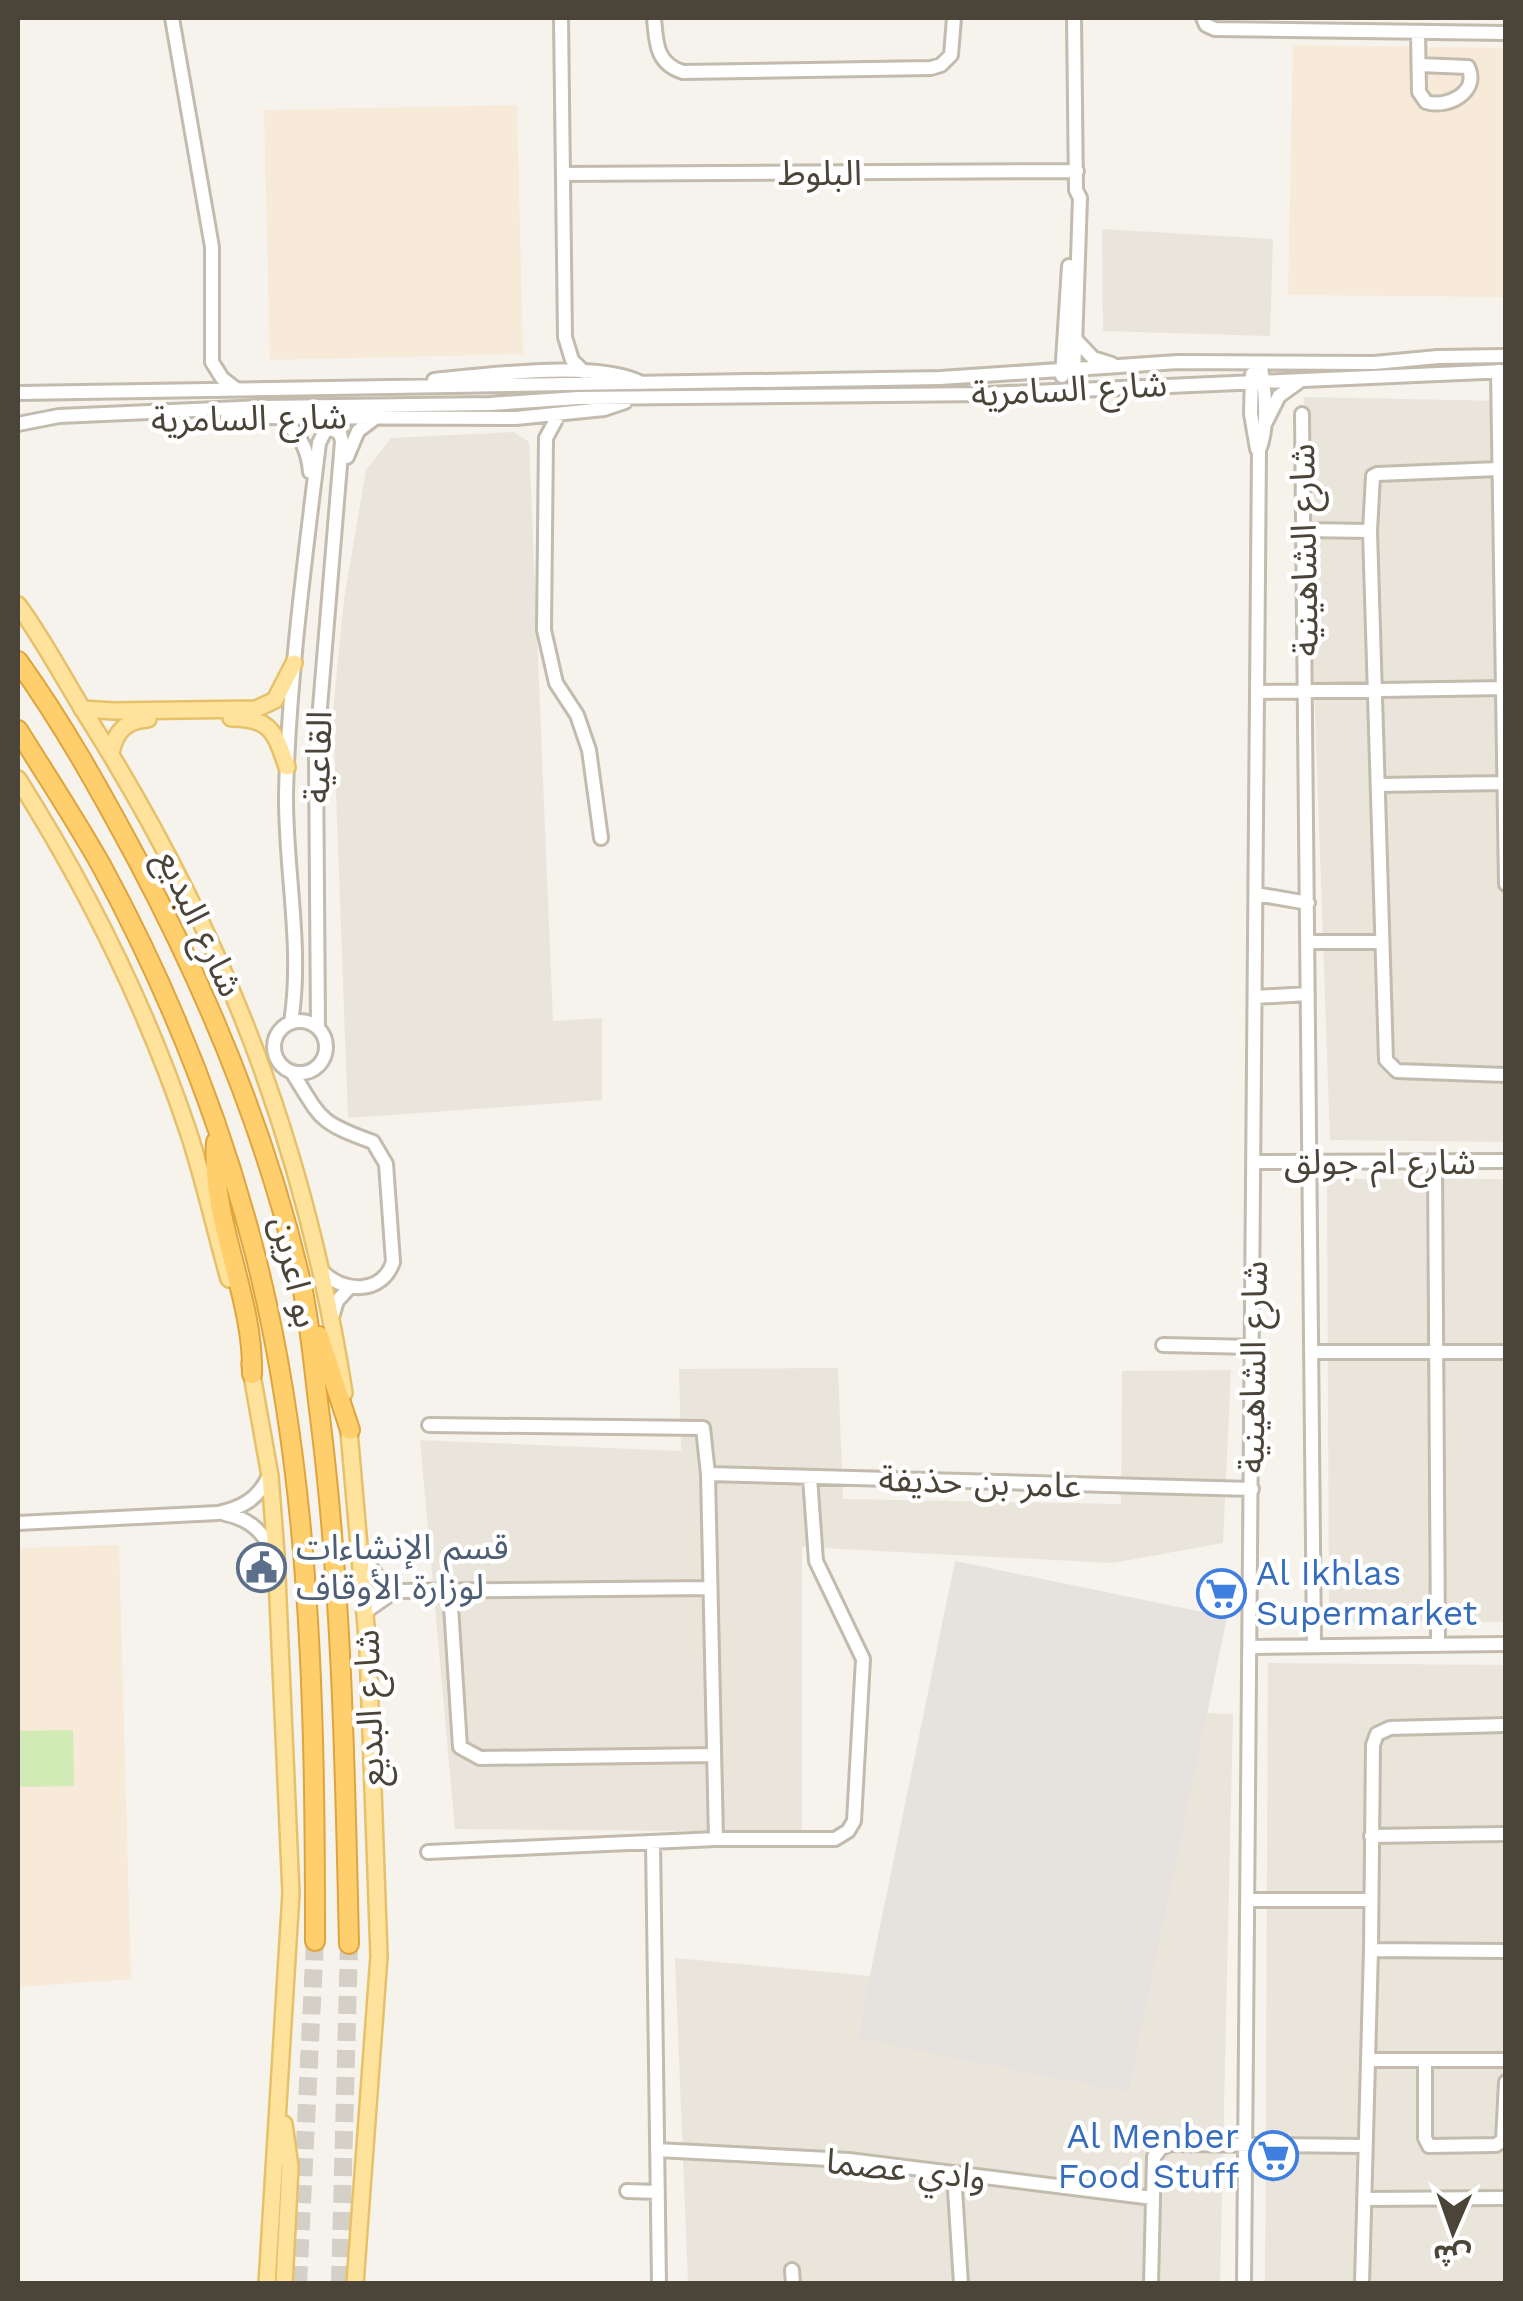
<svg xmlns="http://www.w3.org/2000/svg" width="1523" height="2301" font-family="'Work Sans','Noto Sans Arabic',sans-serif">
  <rect width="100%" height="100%" fill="#f6f3ec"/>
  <path fill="#eae5da" d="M1102 229 1273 239 1270 336 1103 331Z
    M1304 397 1505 401V1142L1330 1140Z
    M514 432 529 442 553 1021 602 1018V1100L348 1118 333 711 344 599 366 470 391 438Z
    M1327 1179H1505V1622H1329Z
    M838 1368 843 1499 1121 1504 1122 1371 1231 1370 1223 1543 1112 1563 802 1547V1832L455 1829 420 1440 681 1451 679 1369Z
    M1268 1663 1505 1665V2283L1265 2284Z
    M1207 1713 1233 1714 1220 2283H688L675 1958 870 1976 857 2037 1129 2093Z"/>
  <path fill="#f7ead8" d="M1293 45 1505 48V297L1288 295Z
    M517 105 523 354 270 360 264 110Z
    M119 1545 131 1979 18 1987V1548Z"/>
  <path fill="#e6e2dd" d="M955 1561 1227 1617 1129 2093 857 2038Z"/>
  <path fill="#d2eab5" d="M73 1730 74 1786 18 1787V1731Z"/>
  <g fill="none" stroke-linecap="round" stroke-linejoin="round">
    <path stroke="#d4d0c8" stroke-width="18" stroke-dasharray="18 9" stroke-linecap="butt" d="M298 2284 315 1941
      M340 2284 349 1944"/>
    <defs>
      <path id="minor" d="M172 18 212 247V362L222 378 236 389
        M561 18 565 337 572 360 584 372
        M654 18C656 42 656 64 683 72L931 68 941 65 951 55 954 18
        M1203 18 1206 25 1215 29 1506 33
        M1418 32 1419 92 1426 102C1447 109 1480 92 1468 67L1419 65
        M563 174 1077 171
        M1075 339 1093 358 1112 364
        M1498 371 1506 884
        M1252 374 1251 414 1257 449
        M1062 376 1069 266
        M1074 377 1080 198 1076 190 1074 18
        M434 380C483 375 600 360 641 383
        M18 393 940 378 1178 362 1374 363 1438 357 1506 356
        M559 414 546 438 544 630 556 683 577 715 589 750 601 838
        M1302 414 1314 1646
        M227 417 516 418 604 409 625 402
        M280 418C299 433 308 448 310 472
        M1266 422 1279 396 1300 381
        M18 424 59 416 261 407 490 404 578 398 987 394 1506 371
        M347 457 358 431 375 418
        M1498 469 1377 474 1373 476 1370 531 1386 1060 1397 1071 1506 1075
        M1302 530 1370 531
        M1259 692 1506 688
        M1378 785 1503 783
        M1256 894 1308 903
        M1308 942H1382
        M1256 997 1308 994
        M274 1047a26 26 0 1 1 52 0a26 26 0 1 1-52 0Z
        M291 1022C303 947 285 869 286 793 289 676 305 559 319 443L325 431 333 429 340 434 342 441 316 756 318 1027
        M292 1072C322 1120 318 1122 373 1142L386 1164 393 1262C382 1295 342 1293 322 1271
        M1255 1162 1506 1161
        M1435 1162 1438 1645
        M332 1317 337 1301 349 1288
        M1163 1345 1253 1347
        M1311 1352H1506
        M429 1425 703 1428 708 1474 716 1839
        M708 1474 1252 1489
        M225 1514C252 1519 262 1533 276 1554
        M18 1523 218 1513C242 1508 258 1499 269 1476
        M362 1552C370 1570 379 1580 395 1591
        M450 1591 460 1747 480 1758 714 1755
        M365 1612 395 1591 710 1588
        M1250 1647 1506 1644
        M1371 1836 1506 1834
        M653 1842 659 2284
        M428 1852 716 1839H835L848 1831 854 1821 863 1659 816 1561 810 1477
        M1249 1900H1370
        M1371 1950 1506 1951
        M1368 2060H1506
        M1425 2060V2138L1429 2146 1496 2145 1503 2140 1506 2082
        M657 2150 849 2160 1153 2198
        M954 2174 961 2284
        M627 2191 658 2192
        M1364 2199 1506 2198
        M792 2270 793 2284
        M1151 2284 1154 2157 1161 2148 1171 2144 1365 2146
        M1244 2284 1259 450C1269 427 1265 387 1260 363
        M1362 2284 1371 1950 1373 1745 1377 1734 1390 1728 1506 1725"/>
      <path id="major" d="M18 605C45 642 66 683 90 721 224 934 305 1144 344 1393
        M82 709 114 711 256 709 275 700 294 663
        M231 718C272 718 275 733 287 767
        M111 753C115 732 126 720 148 719
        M18 779C88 890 146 1006 188 1131 204 1179 215 1230 229 1279
        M250 1364 270 1476 276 1554 291 1893 267 2284
        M348 1420 368 1649 379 1956 355 2284
        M284 2124 290 2167 284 2284"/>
      <path id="highway" d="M18 661C64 725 101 792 138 861 209 995 267 1135 301 1282 311 1326 314 1372 320 1417 342 1592 345 1767 349 1944
        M18 730C46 775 75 819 101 865 166 985 220 1118 254 1250 312 1475 315 1711 315 1941
        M216 1142C210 1221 254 1296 252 1374
        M319 1336 350 1430"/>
    </defs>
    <use href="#minor" stroke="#c2bbae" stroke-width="18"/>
    <use href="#major" stroke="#e6c16a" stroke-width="20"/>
    <use href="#highway" stroke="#e0a43c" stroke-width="22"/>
    <use href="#minor" stroke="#fff" stroke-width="12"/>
    <use href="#major" stroke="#ffe39c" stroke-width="15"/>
    <use href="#highway" stroke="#ffcf6e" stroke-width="18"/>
  </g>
  <defs>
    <symbol id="civic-ring" viewBox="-11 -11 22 22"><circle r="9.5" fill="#fff" stroke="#5c6f8a" stroke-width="1.5"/><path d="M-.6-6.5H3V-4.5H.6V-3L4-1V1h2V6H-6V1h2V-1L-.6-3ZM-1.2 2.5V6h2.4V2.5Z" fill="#5c6f8a"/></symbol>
    <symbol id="supermarket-ring" viewBox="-11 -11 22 22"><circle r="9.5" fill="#fff" stroke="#3f7fe0" stroke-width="1.5"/><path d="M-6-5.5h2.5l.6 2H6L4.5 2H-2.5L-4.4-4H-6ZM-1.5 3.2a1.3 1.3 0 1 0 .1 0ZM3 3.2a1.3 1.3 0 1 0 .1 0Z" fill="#3f7fe0"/></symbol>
  </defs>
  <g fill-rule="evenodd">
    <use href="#civic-ring" x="234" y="1540" width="55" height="55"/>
    <use href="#supermarket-ring" x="1194" y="1566" width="55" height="55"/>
    <use href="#supermarket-ring" x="1246" y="2128" width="55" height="55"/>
  </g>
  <g text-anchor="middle" stroke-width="9" stroke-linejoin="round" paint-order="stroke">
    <g font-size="35" fill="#4b4439" stroke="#fff">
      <text x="820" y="185">البلوط</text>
      <text transform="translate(1069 389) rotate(-3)" y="12">شارع السامرية</text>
      <text transform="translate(249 418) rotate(-1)" y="12">شارع السامرية</text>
      <text transform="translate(1304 550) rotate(-91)" y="12">شارع الشاهينية</text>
      <text transform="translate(318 757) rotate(-88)" y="12">القاعية</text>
      <text transform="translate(200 923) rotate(65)" y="12">شارع البديع</text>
      <text x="1380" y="1174">شارع ام جولق</text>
      <text transform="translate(295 1272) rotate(77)" y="12">بو اعرين</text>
      <text transform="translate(1253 1367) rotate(-89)" y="12">شارع الشاهينية</text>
      <text transform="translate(980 1482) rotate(2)" y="12">عامر بن حذيفة</text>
      <text transform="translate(369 1708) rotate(-92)" y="12">شارع البديع</text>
      <text transform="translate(906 2169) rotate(6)" y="12">وادي عصما</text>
    </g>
    <g font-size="35" fill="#4e5e75" stroke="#fff" text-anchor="start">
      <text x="296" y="1559">قسم الإنشاءات<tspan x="296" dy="40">لوزارة الأوقاف</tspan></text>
    </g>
    <g font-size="35" fill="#366cbe" stroke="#fff" text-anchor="start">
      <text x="1256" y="1585">Al Ikhlas<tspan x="1256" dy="40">Supermarket</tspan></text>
      <text x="1239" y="2148" text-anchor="end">Al Menber<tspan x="1239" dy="40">Food Stuff</tspan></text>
    </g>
  </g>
  <rect width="1523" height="2301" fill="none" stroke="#4b4439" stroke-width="40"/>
  <g transform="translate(1453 2231) rotate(182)" stroke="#ffffff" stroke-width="8" paint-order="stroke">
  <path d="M0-8L18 38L0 25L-18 38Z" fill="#4b4439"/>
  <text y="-15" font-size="28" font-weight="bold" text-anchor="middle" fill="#4b4439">ش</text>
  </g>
</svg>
